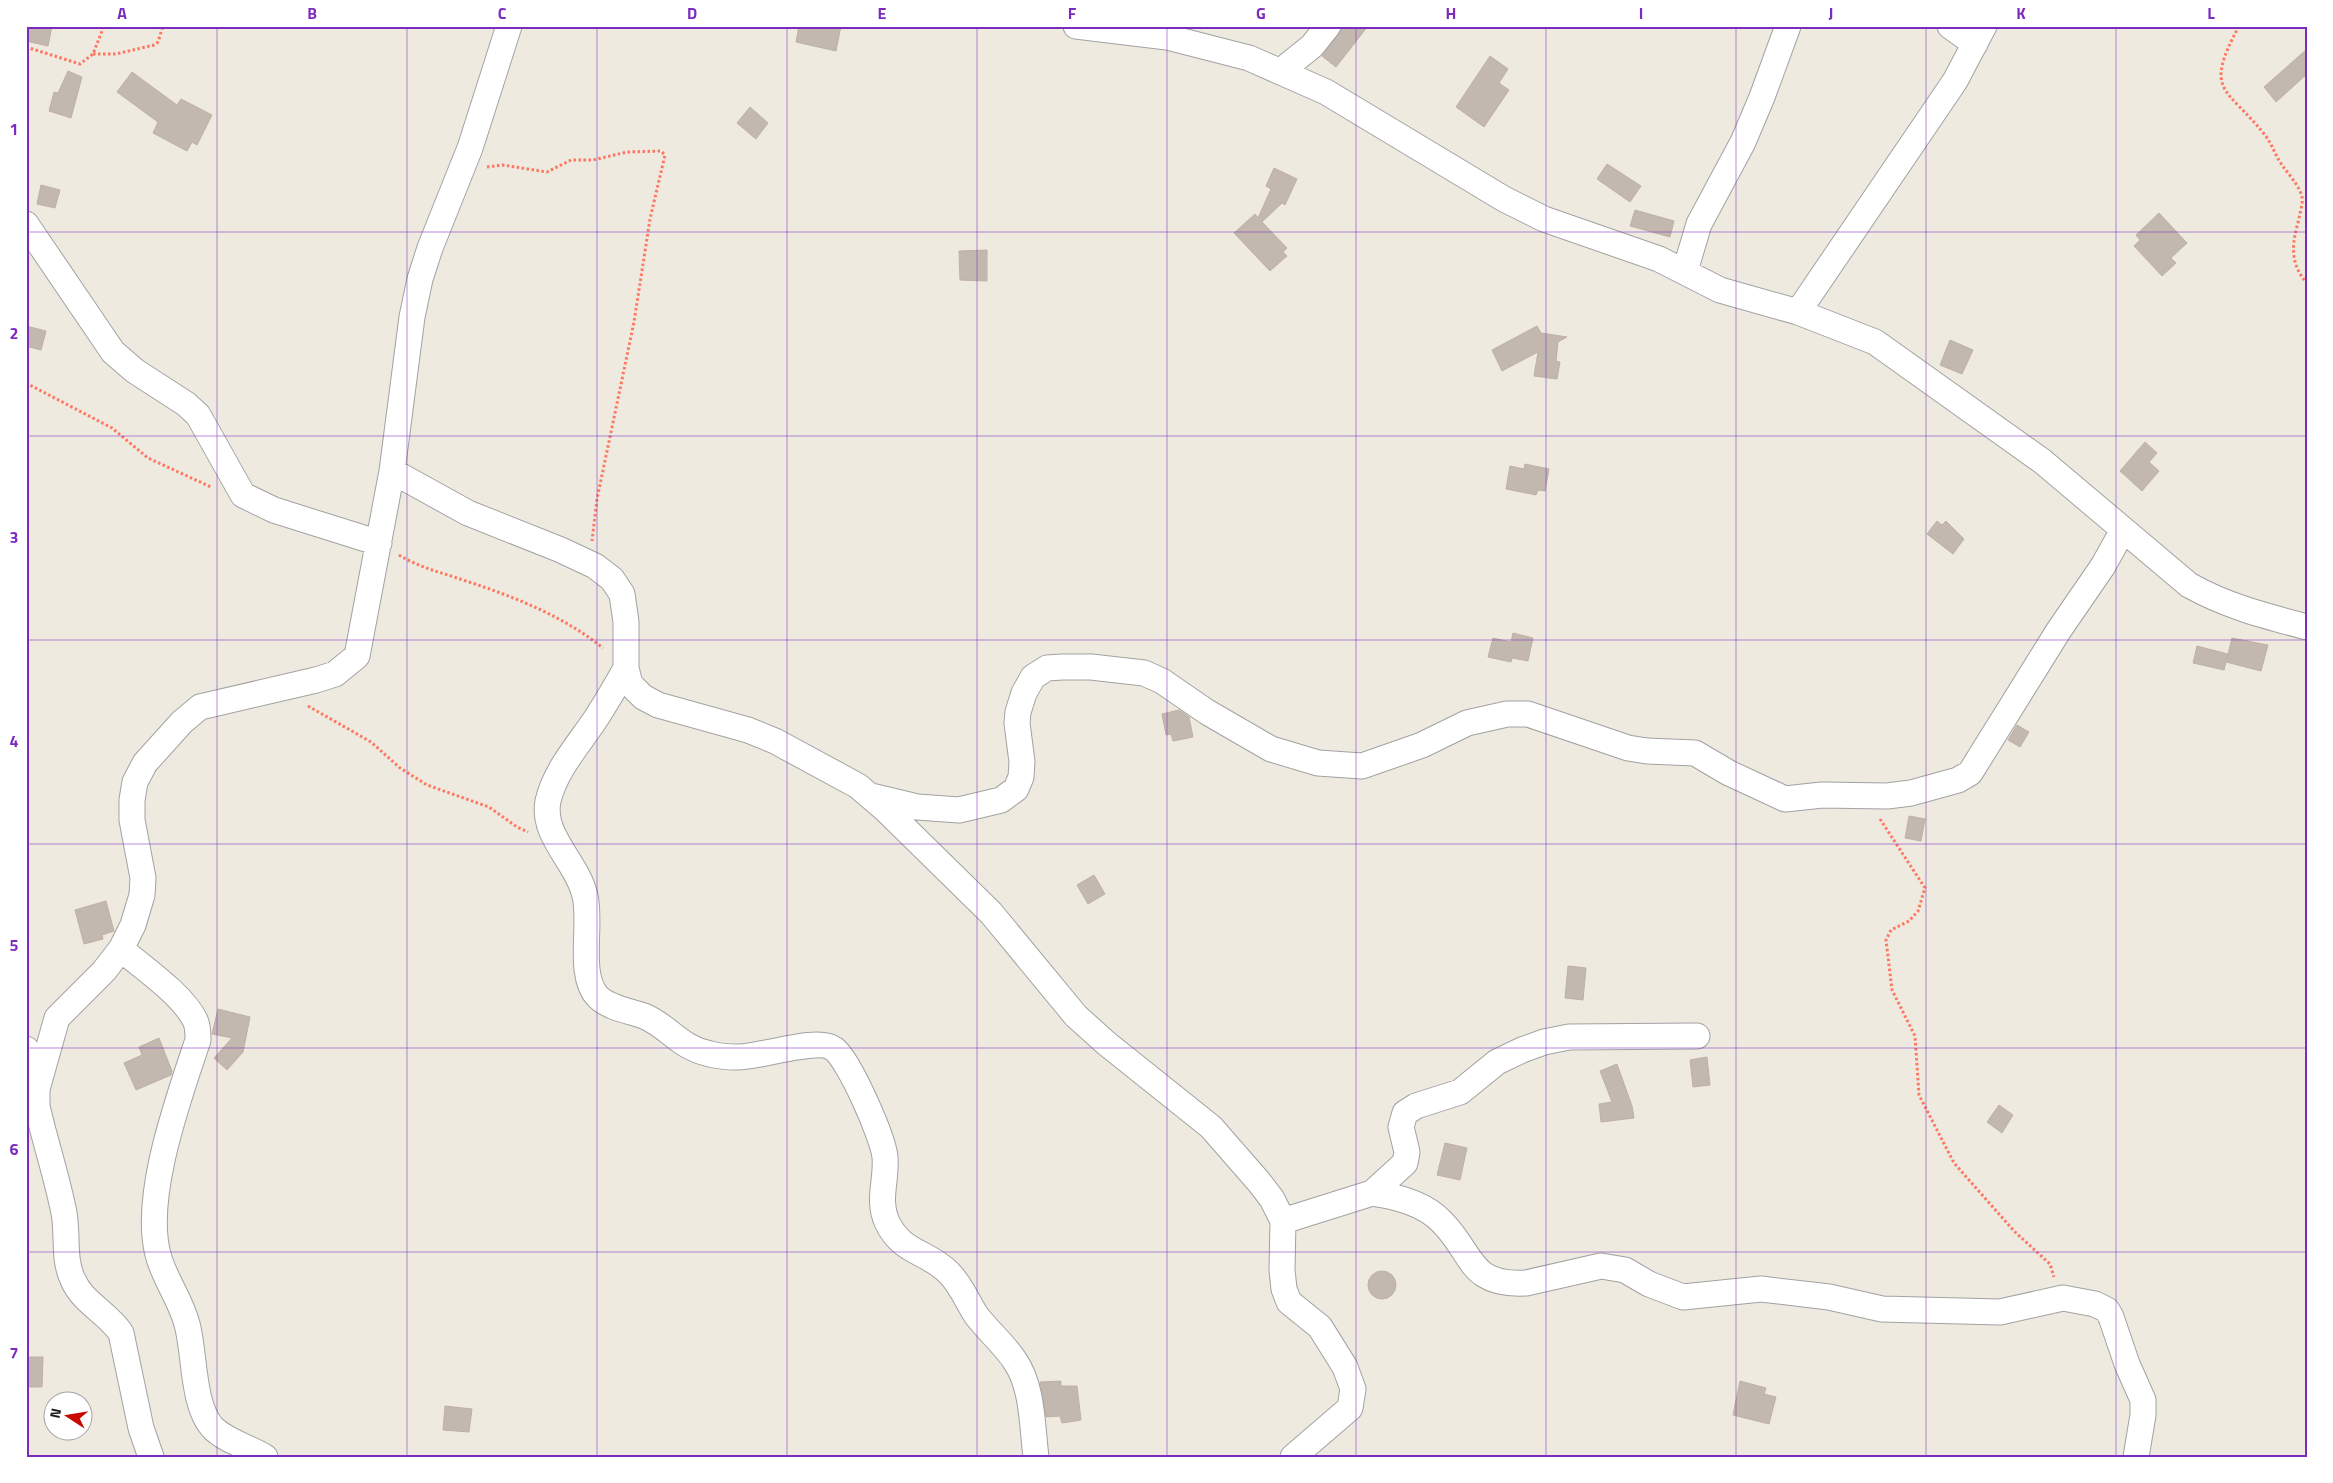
<svg xmlns="http://www.w3.org/2000/svg" width="2333" height="1483" font-family="'Titillium Web',sans-serif">
  <rect width="100%" height="100%" fill="#eeeae0"/>
  <path fill="#c2b8b0" stroke="#c0b0a2" d="M26 26H52L48 46 26 41Z
    M799 26H841L836 51 796 42Z
    M1344 26H1368L1336 67 1322 56Z
    M2307 49V74L2276 102 2264 87Z
    M1490 56 1508 69 1499 83 1509 90 1484 127 1456 107Z
    M68 71 82 77 71 118 49 111 54 92 58 93Z
    M132 72 177 105 181 99 212 115 197 145 192 142 187 151 153 133 158 122 117 92Z
    M750 107 768 123 756 139 737 123Z
    M1607 164 1641 186 1630 202 1597 179Z
    M1274 168 1297 179 1285 205 1282 203 1262 222 1287 248 1283 252 1287 256 1270 271 1234 233 1255 214 1258 218 1271 189 1266 186Z
    M41 185 60 190 55 208 37 204Z
    M1635 210 1674 221 1670 237 1630 226Z
    M2159 213 2187 243 2171 258 2176 263 2162 276 2134 246 2140 240 2136 235Z
    M987 250V281L960 280 959 251Z
    M26 326 46 331 41 350 26 346Z
    M1537 326 1541 333 1567 337 1558 342 1556 361 1560 362 1557 379 1534 376 1538 352 1502 371 1492 350Z
    M1950 340 1973 350 1962 374 1940 365Z
    M2145 442 2157 453 2149 462 2159 471 2142 491 2120 471Z
    M1525 464 1549 469 1545 491 1538 490 1536 495 1506 489 1510 466 1524 469Z
    M1937 521 1942 525 1946 521 1964 539 1953 554 1927 534Z
    M1513 633 1533 638 1528 661 1512 658 1511 662 1488 657 1493 638 1511 642Z
    M2232 638 2268 645 2261 671 2226 662Z
    M2197 646 2228 654 2224 670 2193 663Z
    M1179 710 1189 717 1193 737 1173 741 1171 734 1166 735 1162 714Z
    M2017 725 2029 732 2020 747 2008 740Z
    M1909 816 1925 819 1921 841 1905 838Z
    M1094 875 1105 894 1088 904 1077 885Z
    M106 901 114 931 102 935 103 939 84 944 75 910Z
    M1568 966 1586 968 1583 1000 1565 998Z
    M218 1009 250 1017 243 1052 227 1070 214 1058 232 1038 212 1034Z
    M159 1038 172 1071 171 1075 136 1090 124 1063 142 1055 139 1047Z
    M1707 1057 1710 1085 1693 1087 1690 1060Z
    M1617 1064 1632 1106 1634 1118 1601 1122 1599 1104 1612 1102 1600 1071Z
    M1999 1105 2013 1115 2002 1133 1987 1122Z
    M1445 1143 1467 1148 1460 1180 1437 1175Z
    M1368 1285a14 14 0 1 1 28 0a14 14 0 1 1-28 0Z
    M26 1357H43L42 1387H26Z
    M1061 1381V1386H1077L1081 1420 1062 1423 1060 1416 1046 1417 1040 1382Z
    M1740 1381 1766 1388 1764 1394 1776 1397 1769 1424 1733 1415Z
    M445 1406 472 1409 469 1432 443 1430Z"/>
  <g fill="none" stroke-linecap="round" stroke-linejoin="round">
    <defs>
      <path id="minor" d="M1076 26 1167 37 1249 58 1326 92 1504 199 1544 219 1659 259 1720 290 1798 312 1875 342 2042 461 2189 585C2226 606 2265 616 2307 627
        M1950 26 1975 44
        M1281 71 1312 46 1328 26
        M26 224 113 352 135 371 186 404 198 415 243 495 274 510 379 543
        M1685 271 1699 224 1743 142 1762 97 1788 26
        M1798 312 1955 81 1984 26
        M392 471 468 513 561 550 595 566 612 579 622 594 626 622V668L630 684 643 697 658 705 748 730 775 741 858 786 886 810 991 913 1076 1016 1106 1043 1211 1127 1259 1182 1272 1199 1283 1221 1282 1270 1284 1289 1289 1302 1320 1327 1345 1367 1353 1389 1350 1408 1293 1457
        M626 668C616 686 606 703 595 720 578 745 555 771 548 801 541 836 578 863 585 896 592 924 577 976 598 997 609 1008 630 1011 644 1016 670 1027 678 1047 710 1054 718 1056 728 1057 737 1057 759 1058 818 1036 834 1049 849 1060 883 1137 885 1157 887 1180 877 1200 887 1222 902 1254 928 1251 949 1273 961 1285 967 1301 976 1315 988 1331 1004 1344 1015 1361 1033 1387 1032 1426 1036 1457
        M871 796 917 807 959 810 1001 800 1016 789 1021 777 1022 762 1017 723 1018 712 1024 693 1033 677 1047 668 1062 667H1091L1144 673 1162 681 1207 712 1271 749 1318 763 1362 766 1422 745 1467 723 1507 714H1528L1628 748 1647 751 1695 753 1729 773 1785 799 1822 795 1887 796 1911 793 1958 780 1970 773 2059 630 2103 566 2123 530
        M121 949C143 968 182 994 195 1020 198 1026 198 1033 198 1040 179 1097 141 1200 159 1258 166 1281 181 1301 187 1324 195 1353 192 1404 212 1427 225 1441 249 1447 265 1457
        M26 1049 37 1087
        M1372 1193 1405 1163 1407 1152 1401 1127 1405 1113 1416 1106 1460 1092 1497 1062 1522 1050 1544 1042 1569 1037 1697 1036
        M1283 1221 1372 1193C1395 1196 1425 1204 1442 1222 1474 1254 1468 1286 1526 1283L1601 1266 1625 1270 1649 1284 1683 1297 1761 1289 1829 1297 1882 1309 2000 1312 2063 1298 2095 1304 2107 1310 2111 1317 2127 1364 2143 1400V1415L2136 1457
        M151 1457 141 1428 121 1333C108 1313 83 1303 73 1280 63 1260 68 1234 64 1213 57 1177 45 1142 37 1106V1089L57 1018 104 971 121 949 133 925 142 895 143 878 132 820V800L135 782 145 763 182 722 200 707 316 680 335 674 357 656 392 471 412 317 420 279 430 248 470 148 509 26"/>
    </defs>
    <use href="#minor" stroke="#a2a2a2" stroke-width="27"/>
    <path stroke="#ff7760" stroke-width="3" stroke-dasharray="2.5 2.5" stroke-linecap="butt" d="M2239 26C2203 93 2226 86 2265 135 2272 144 2275 155 2282 165 2289 175 2299 185 2302 197 2303 204 2300 212 2299 219 2292 243 2289 263 2307 283
      M26 47 80 64 93 54 104 26
      M93 54H116L154 45 158 42 163 26
      M487 167 503 165 547 172 571 160H593L627 152 661 151 665 155 650 219 634 322 597 499 592 541
      M26 383 112 428 148 458 211 487
      M399 555C420 568 443 573 466 581 515 597 563 616 603 648
      M308 706 371 742 400 768 427 785 489 807 517 827 528 832
      M1880 819 1925 888 1918 911 1909 921 1891 930 1886 940 1892 990 1915 1036 1919 1095 1954 1163 2014 1231 2050 1264 2054 1277"/>
    <use href="#minor" stroke="#fff" stroke-width="25"/>
  </g>
  <path fill="none" stroke="#7b2cbf" stroke-width="1" stroke-opacity="0.55" d="M217 26V1457M407 26V1457M597 26V1457M787 26V1457M977 26V1457M1167 26V1457M1356 26V1457M1546 26V1457M1736 26V1457M1926 26V1457M2116 26V1457M26 232H2307M26 436H2307M26 640H2307M26 844H2307M26 1048H2307M26 1252H2307"/>
  <rect width="2333" height="1483" fill="none" stroke="#ffffff" stroke-width="55"/>
  <g transform="translate(68 1416) rotate(282)"><circle r="24" fill="#ffffff" stroke="#a4a4a4"/>
  <path d="M0-4L9 19L0 12L-9 19Z" fill="#c70900"/>
  <text y="-8" font-size="14" font-weight="bold" text-anchor="middle" fill="#1b1b1b">N</text>
  </g>
  <rect x="28" y="28" width="2278" height="1428" fill="none" stroke="#7b2cbf" stroke-width="2"/>
  <g font-size="16" text-anchor="middle" font-weight="bold" fill="#7b2cbf">
    <text x="122" y="19">A</text>
    <text x="312" y="19">B</text>
    <text x="502" y="19">C</text>
    <text x="692" y="19">D</text>
    <text x="882" y="19">E</text>
    <text x="1072" y="19">F</text>
    <text x="1261" y="19">G</text>
    <text x="1451" y="19">H</text>
    <text x="1641" y="19">I</text>
    <text x="1831" y="19">J</text>
    <text x="2021" y="19">K</text>
    <text x="2211" y="19">L</text>
    <text x="14" y="135">1</text>
    <text x="14" y="339">2</text>
    <text x="14" y="543">3</text>
    <text x="14" y="747">4</text>
    <text x="14" y="951">5</text>
    <text x="14" y="1155">6</text>
    <text x="14" y="1359">7</text>
  </g>
</svg>
